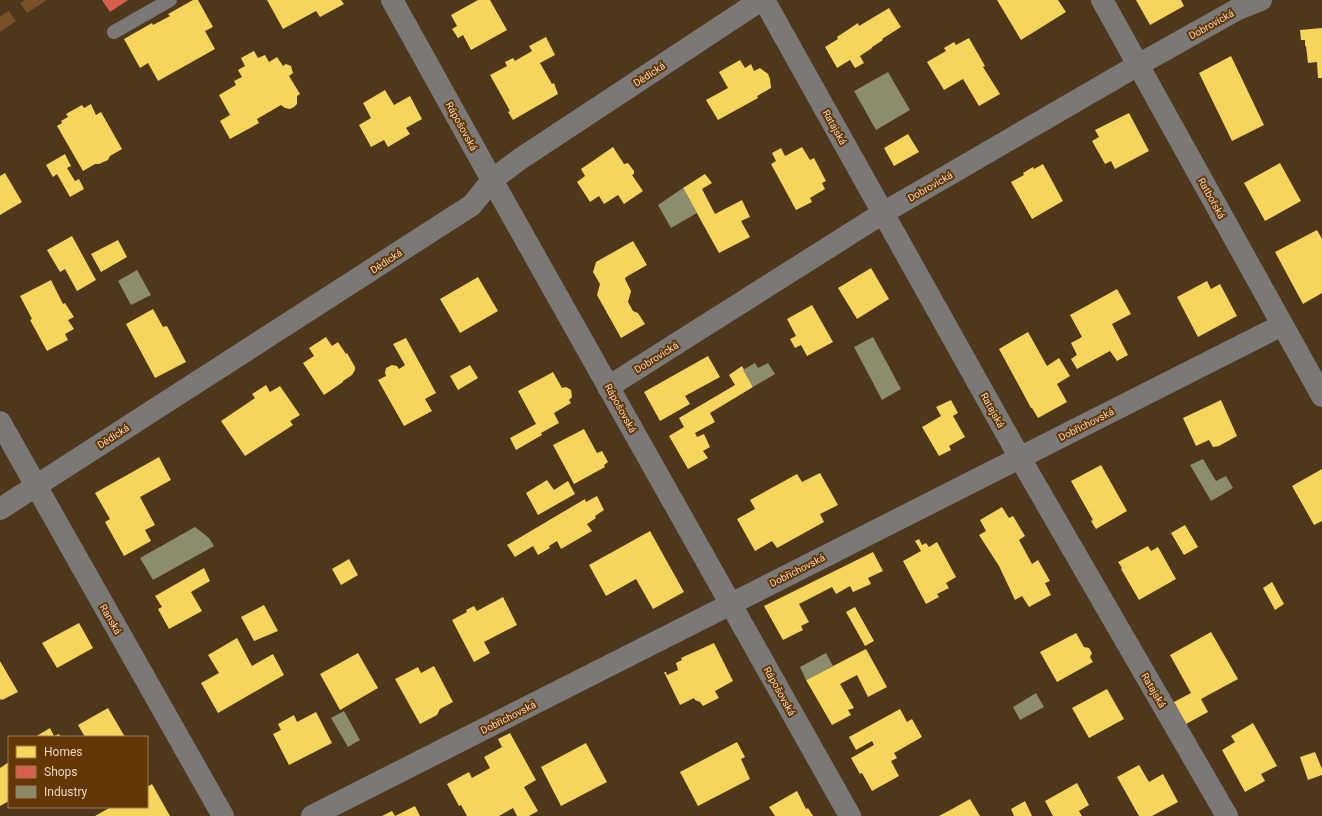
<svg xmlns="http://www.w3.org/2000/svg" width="1322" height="816" font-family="Roboto,sans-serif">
  <rect width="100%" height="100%" fill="#4e371b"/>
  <path fill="#7a5026" d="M25 0H47L27 13 20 3Z
    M9 11 16 21 0 32V16Z"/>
  <path fill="#f6d55c" d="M193 0H198L213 27 205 31 215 49 158 81 148 63 140 68 124 39 152 23 153 25 170 16 168 14Z
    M267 0H341L344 4 320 17 316 11 283 29Z
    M478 0H490L507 30 471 50 463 35 458 38 452 29 457 26 451 15Z
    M997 0H1058L1066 12 1021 40Z
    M1136 0H1181L1184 6 1150 25Z
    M889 8 901 27 882 39 883 40 872 47V48L860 56 864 63 855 68 850 60 837 68 825 47 838 39 837 37 858 23 859 26Z
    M1322 28V78H1318L1317 62 1308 63 1306 46H1305V40H1301L1300 30Z
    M546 37 555 55 540 63 552 84 554 83 558 94 513 120 508 112 510 111 490 75 507 66 505 62 513 58 515 61 532 51 529 46Z
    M969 38 985 66 983 67 1000 94 979 106 963 79 944 90 927 62 946 51 944 48 954 42 956 45Z
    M254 51 258 58 265 55 269 62 277 57 283 66 286 64 291 66 293 73 289 76 300 94 297 96V104L294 107 290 109 285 108 281 105 257 119 259 123 230 139 220 121 230 115 219 95 236 85 234 81 242 77 238 70 245 66 241 58Z
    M1231 56 1264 125 1232 141 1199 73Z
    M740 60 745 68 751 64 754 71 760 68 768 74 770 79 771 88 757 96 758 98 718 120 706 100 728 88 719 72Z
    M385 90 394 105 410 96 422 119 406 128 410 134 388 147 384 140 371 147 359 125 371 118 363 103Z
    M91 104 96 115 101 112 122 149 110 156 108 160 99 164H95L83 171 57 126 62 123 61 121 68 117 66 114 82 105 84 108Z
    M1129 113 1149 151 1115 169 1111 161 1105 164 1092 141 1099 137 1095 130Z
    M908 134 919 152 894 166 884 148Z
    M613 147 624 164 628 163 634 171V174L632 175 643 191 624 204 618 195 604 204 599 196 590 202 577 182 585 176 581 169Z
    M802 147 810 160 814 158 826 181 822 183 825 189 810 198 812 202 796 210 771 164 776 161 772 153 781 148 785 156Z
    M65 154 71 166 67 168 75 181 79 179 84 189 70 197 57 174 53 177 46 165Z
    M1280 163 1301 201 1265 221 1244 183Z
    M1043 164 1063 201 1032 219 1011 182 1024 175 1023 173 1033 167 1034 169Z
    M5 173 22 202 0 215V176Z
    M705 174 712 183 702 189 715 214 742 200 750 217 741 221 750 237 719 253 683 188Z
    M1317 230 1322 239V293L1303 304 1275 252Z
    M72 236 96 280 77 291 65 269 60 272 47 250Z
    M118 240 127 257 101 272 91 254Z
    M633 241 647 265 626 277 625 279 631 291 628 302 633 311 638 313 645 324 621 338 597 295 600 284 593 272 596 262Z
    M871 268 889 299 857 319 838 288Z
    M478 277 498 311 460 333 440 299Z
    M51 280 63 304 65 303 74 317 68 320 74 329 65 334 68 340 47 351 30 320 32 319 20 296Z
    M1207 281 1211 289 1220 284 1237 316 1198 337 1177 297Z
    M1117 289 1131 314 1112 324 1128 355 1117 361 1110 351 1077 369 1071 359 1077 355 1071 343 1082 337 1070 315Z
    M812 305 833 342 807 356 801 345 795 348 790 339 796 336 787 319Z
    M153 309 163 327 167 326 186 362 155 378 126 324Z
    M1028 332 1047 366 1059 358 1070 376 1057 384 1067 402 1038 418 1032 408H1031L999 349Z
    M326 337 332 346 338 342 346 354 347 353 355 367V370L352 375 343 381V382L324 395 303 363 314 356 309 348Z
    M406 338 436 393 425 399 432 411 404 426 378 380 386 376 385 373 386 368 392 365 397 366 399 369 405 365 393 344Z
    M708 356 720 377 685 396 690 404 660 421 644 392Z
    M470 365 478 378 458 390 450 376Z
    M742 366 753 387 710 413 715 422 695 433 697 437 704 434 710 447 703 451 708 458 688 469 669 436 684 427 679 418 735 385 729 375Z
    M553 372 562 388 566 387 571 390 572 397 569 400 571 403 554 413 559 423 541 433 542 435 516 450 510 438 536 424 518 391Z
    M266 385 270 392 280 386 300 415 290 421 293 425 245 456 221 421 255 398 252 394Z
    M951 400 958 413 953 416 965 437 949 446 951 450 939 456 922 427 941 416 936 407Z
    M1221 400 1237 436 1219 446 1213 447 1209 440 1196 446 1183 418Z
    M584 429 597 453 602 451 608 462 604 465 605 467 574 484 553 445Z
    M159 457 171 480 140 497 155 525 145 530 151 541 124 556 105 522 110 519 95 493Z
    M1101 465 1127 511 1096 529 1091 521 1093 520 1071 481Z
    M1322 469V521L1314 525 1292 486Z
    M820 473 838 505 820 514 824 522 777 548 772 541 755 551 737 519 755 509 750 500 797 474 802 482Z
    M547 480 554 490 568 481 575 494 538 515 526 493Z
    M597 496 604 510 595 516 596 518 587 524 592 531 561 549 557 541 549 546 550 548 538 555 533 546 515 557 507 545 585 499 586 502Z
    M1002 507 1009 518 1013 516 1025 536 1019 540 1032 564 1038 560 1050 581 1045 583 1051 595 1029 607 1022 596 1015 600 999 566 979 535 986 531 980 520Z
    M1185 525 1198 547 1184 555 1171 533Z
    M650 531 684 592 653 609 636 579 606 596 589 565Z
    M919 539 922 545 926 543 929 547 937 542 956 577 946 583 949 588 937 594 939 597 926 604 903 561 921 551 915 541Z
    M1148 546 1151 551 1158 547 1176 579 1139 600 1121 569 1122 568 1118 562Z
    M873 552 883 571 868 578 871 584 853 592 850 586 836 594 832 587 799 604 809 622 801 626 803 630 783 640 764 606Z
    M349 559 358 575 341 585 332 569Z
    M204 568 210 581 191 592 202 611 169 629 158 609 162 607 155 596Z
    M1272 582 1284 604 1275 610 1263 588Z
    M503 597 517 625 484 642 490 653 474 662 452 620 467 612 466 610 474 606 477 611Z
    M264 605 278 631 254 641 241 617Z
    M855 607 874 641 865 646 846 612Z
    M79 623 93 648 57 668 42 643Z
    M1211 632 1238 679 1201 699 1208 712 1186 724 1174 702 1191 693 1170 655Z
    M1076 633 1084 647 1089 648 1092 653 1090 657 1093 662 1057 682 1040 652Z
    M237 638 252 666 273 654 284 675 218 713 201 683 219 673 208 655Z
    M714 643 733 681 715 691 719 698 703 706 700 702 695 700 694 698 680 705 664 672H666L667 675 678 670 676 663 682 660 681 658Z
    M866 649 887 687 868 697 857 675 840 684 854 708 848 710 851 715 832 725 806 680Z
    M358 653 378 688 340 710 320 674Z
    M0 661 18 692 2 700 1 699 0 700Z
    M434 666 453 702 440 709 437 715 420 724 395 679 418 667 421 673Z
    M1107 689 1124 719 1089 738 1072 708Z
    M108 708 125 737H85L78 725Z
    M900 709 907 722 912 719 922 737 894 753 897 758 891 761 899 776 872 791 862 773 860 774 851 758 874 745 872 741 856 750 849 737Z
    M316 712 332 743 289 765 273 734 281 730 278 724 294 715 297 722Z
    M1253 723 1277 766 1261 774 1265 781 1245 792 1222 750 1235 742 1231 736Z
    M50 728 54 736 59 734 61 737H35Z
    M510 733 536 780 524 787 538 811 529 816H517L513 808 499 816H467L461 805 459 806 447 784 469 772 472 778 490 768 484 757 502 747 498 739Z
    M737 742 745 757 741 759 750 779 698 806 680 772Z
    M586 743 607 782 561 806 541 767Z
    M1315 752 1322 769V775L1308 780 1300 757Z
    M9 762V801L0 806V768Z
    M1139 765 1149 782 1163 774 1178 802 1152 816H1139L1117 777Z
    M1077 783 1089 805 1079 811 1082 816H1053L1045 801Z
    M152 784 170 816H95L111 807H147V787Z
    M797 791 806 809 808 808 813 816H775L769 807Z
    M970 799 980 816H939L952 809Z
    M1025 801 1032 816H1014L1011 809Z
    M415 806 420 816H382L392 811 395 816Z"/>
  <path fill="#d6604d" d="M102 0H128L110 12Z"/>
  <path fill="#8c8c6e" d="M888 72 910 110 876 130 854 91Z
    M683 188 697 213 671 228 658 205Z
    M137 270 151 295 131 305 118 281Z
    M873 337 901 389 882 400 854 347Z
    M755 363 758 368 768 363 775 374 753 387 743 370Z
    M1203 459 1216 481 1226 476 1233 488 1211 501 1190 465Z
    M195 527 209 538 214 546 153 580 140 558Z
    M826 653 833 666 806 680 800 667Z
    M1036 693 1044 707 1020 720 1013 707Z
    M344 711 360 740 348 747 331 718Z"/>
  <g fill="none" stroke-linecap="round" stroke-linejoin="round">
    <path stroke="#7a7977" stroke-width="14" d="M114 32 170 0"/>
    <path stroke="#7a7977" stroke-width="22" d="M392 0 492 180 850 816
      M764 0 1020 458 1227 816
      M1102 0 1322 396
      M608 387 883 213 1138 65 1238 9 1261 0
      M0 422 223 816
      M0 509 472 205 492 180 520 159 761 0
      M312 816 1282 325"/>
  </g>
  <g text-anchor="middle" stroke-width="4" stroke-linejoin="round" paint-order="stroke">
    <g font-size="10" fill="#efd5be" stroke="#633806">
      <text transform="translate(1211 24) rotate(-29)" y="4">Dobrovická</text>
      <text transform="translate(649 74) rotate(-33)" y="4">Dědická</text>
      <text transform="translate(462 126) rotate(61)" y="4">Rápošovská</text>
      <text transform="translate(835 127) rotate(61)" y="4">Ratajská</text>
      <text transform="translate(930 186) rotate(-30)" y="4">Dobrovická</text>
      <text transform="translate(1212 198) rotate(61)" y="4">Ratbořská</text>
      <text transform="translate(386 261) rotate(-33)" y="4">Dědická</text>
      <text transform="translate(656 357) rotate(-32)" y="4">Dobrovická</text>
      <text transform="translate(621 408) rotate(61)" y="4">Rápošovská</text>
      <text transform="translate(993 410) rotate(61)" y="4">Ratajská</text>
      <text transform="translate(1086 424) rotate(-27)" y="4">Dobřichovská</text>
      <text transform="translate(113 436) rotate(-33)" y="4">Dědická</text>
      <text transform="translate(797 570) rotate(-27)" y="4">Dobřichovská</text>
      <text transform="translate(111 619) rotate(60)" y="4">Ranská</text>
      <text transform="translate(1154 690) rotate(60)" y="4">Ratajská</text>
      <text transform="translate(780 691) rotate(61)" y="4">Rápošovská</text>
      <text transform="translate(508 717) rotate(-27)" y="4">Dobřichovská</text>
    </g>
  </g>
  <rect x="8" y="736" width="140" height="72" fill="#633806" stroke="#9b7750"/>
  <rect x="16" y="746" width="20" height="12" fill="#f6d55c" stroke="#9b7750"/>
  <text x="44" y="756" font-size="12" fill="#efd5be">Homes</text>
  <rect x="16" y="766" width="20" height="12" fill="#d6604d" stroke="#9b7750"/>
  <text x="44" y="776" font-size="12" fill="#efd5be">Shops</text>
  <rect x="16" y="786" width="20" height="12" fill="#8c8c6e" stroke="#9b7750"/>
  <text x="44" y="796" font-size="12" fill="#efd5be">Industry</text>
</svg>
